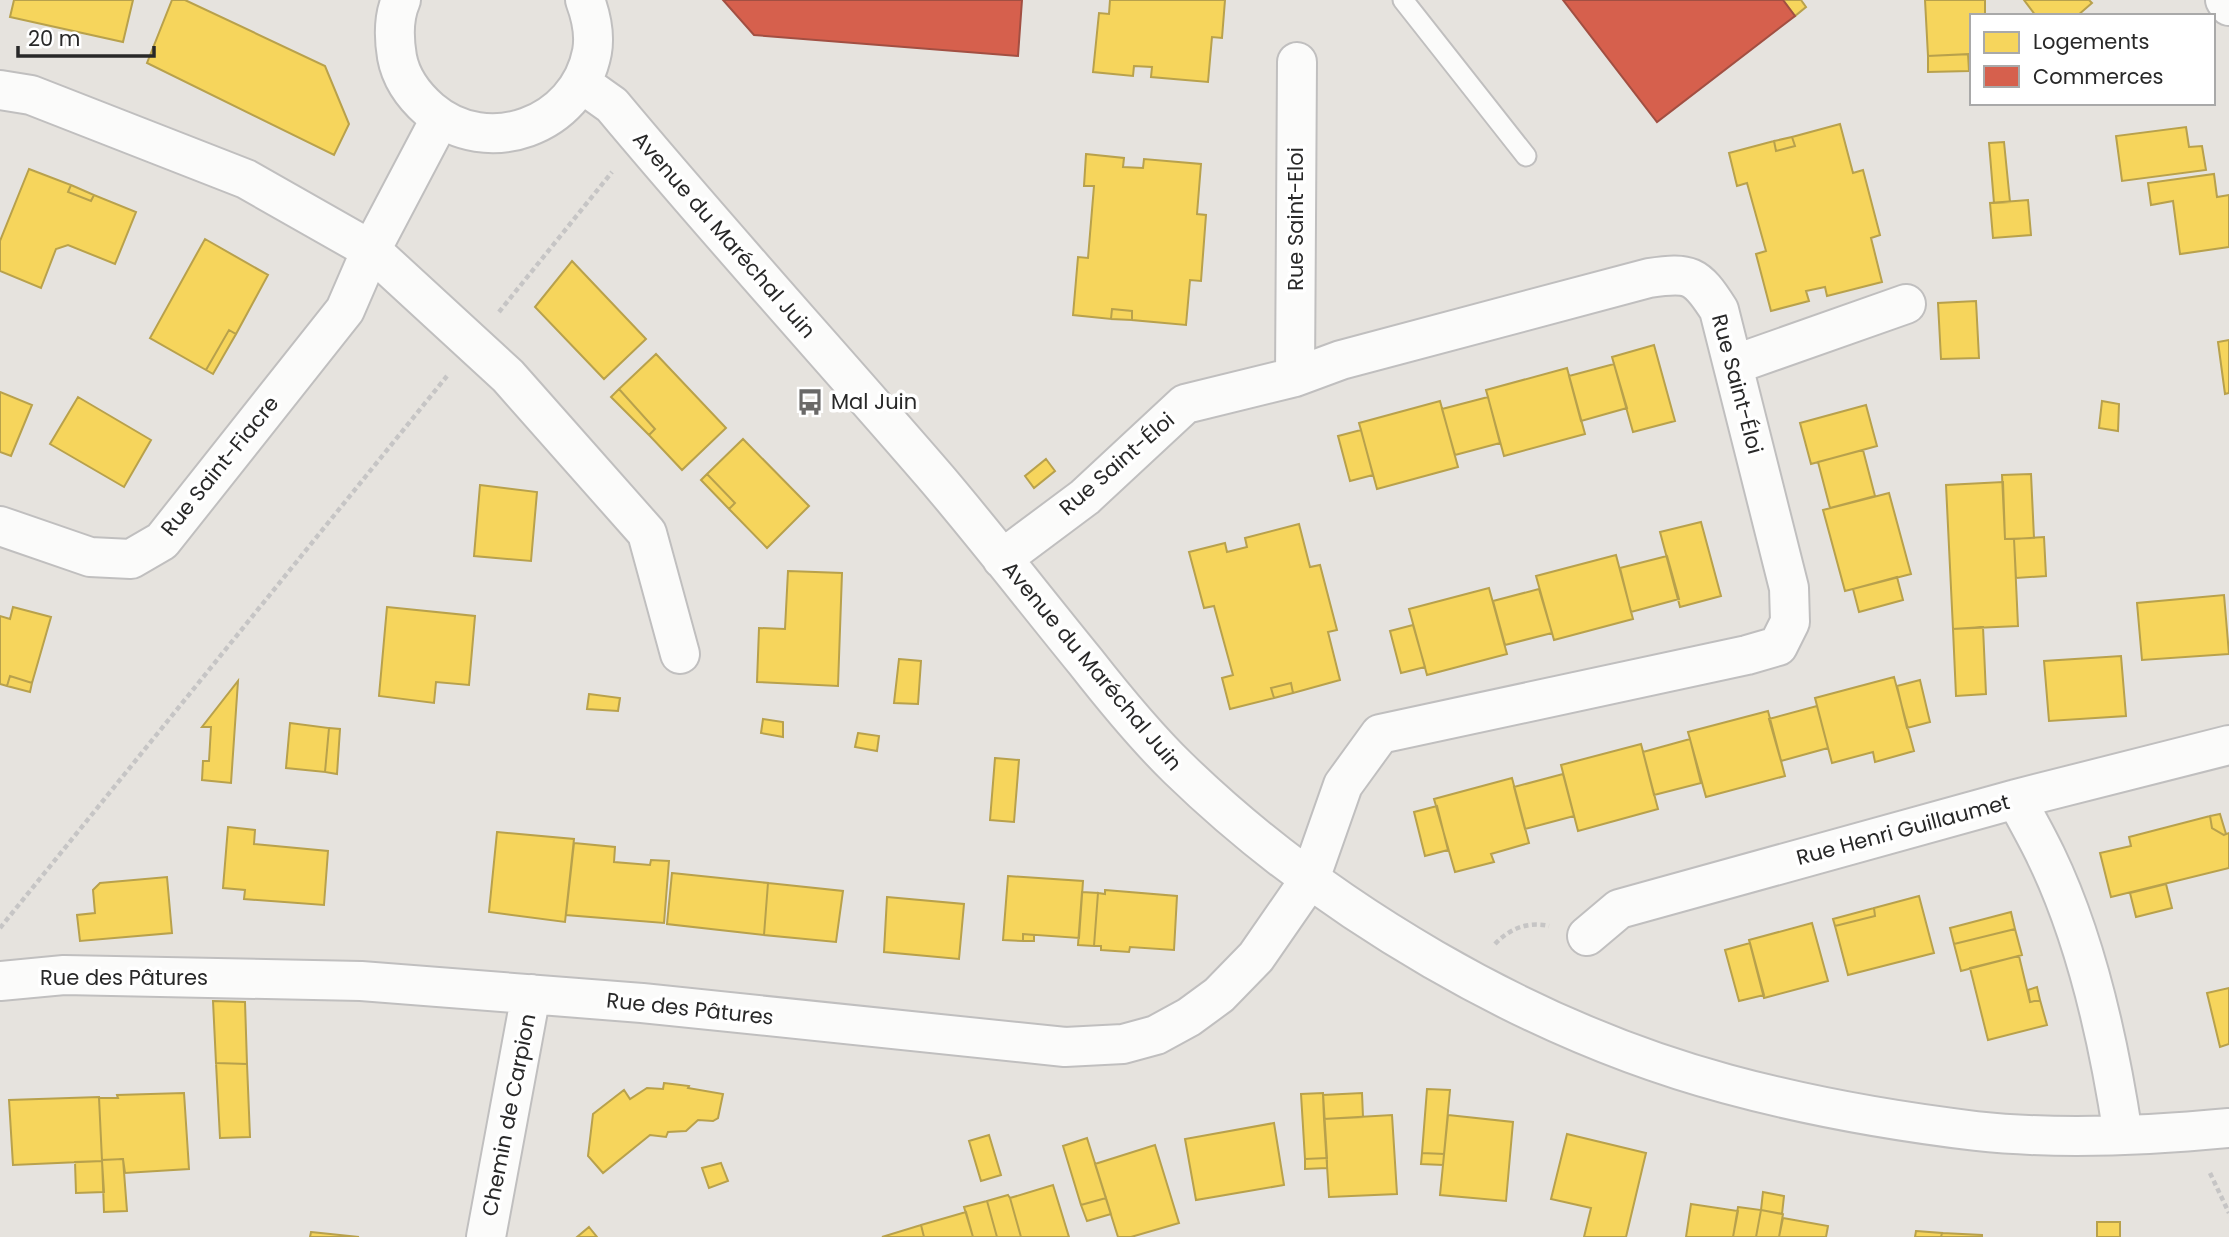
<svg xmlns="http://www.w3.org/2000/svg" width="2229" height="1237" font-family="Poppins,sans-serif">
  <rect width="100%" height="100%" fill="#e6e3de"/>
  <path fill="#f6d55c" stroke="#b8a14c" stroke-width="2" d="M14 0H133L123 42 10 17Z
    M172 0H185L325 66 349 124 334 155 147 63Z
    M1110 0H1225L1222 38 1212 37 1208 82 1151 77 1152 67 1134 66 1133 76 1093 72 1099 13 1109 14Z
    M1783 0H1801L1806 7 1795 16Z
    M1925 0H1985V16H1972V54L1928 56Z
    M2024 0H2089L2092 3 2077 16H2036Z
    M1968 54 1969 71 1928 72V56Z
    M1840 124 1853 173 1863 170 1880 235 1871 238 1882 282 1827 296 1825 287 1806 291 1809 301 1771 311 1756 254 1766 251 1747 183 1737 186 1729 153 1774 141 1776 151 1795 146 1792 137Z
    M2186 127 2189 147 2202 146 2206 170 2122 181 2116 136Z
    M1792 137 1795 146 1776 151 1774 141Z
    M2004 142 2010 202 1994 203 1989 143Z
    M1086 154 1124 158 1123 167 1143 168 1144 159 1201 164 1197 214 1206 215 1201 281 1190 280 1186 325 1132 320V311L1112 309 1111 319 1073 315 1078 257 1088 258 1094 186H1084Z
    M29 169 71 185 68 192 91 201 94 195 136 212 115 264 68 245 56 249 41 288 0 271V241Z
    M2214 174 2217 197 2229 195V247L2180 254 2173 201 2151 205 2148 183Z
    M71 185 94 195 91 201 68 192Z
    M2028 200 2031 235 1993 238 1990 203Z
    M205 239 268 275 236 334 229 330 206 370 150 338Z
    M572 261 646 339 604 379 535 307Z
    M1976 301 1979 358 1941 359 1938 303Z
    M1112 309 1132 311V320L1111 319Z
    M229 330 236 334 213 374 206 370Z
    M2229 340V393L2225 394 2218 342Z
    M1654 345 1675 421 1633 432 1612 357Z
    M656 354 726 428 682 470 649 435 655 429 619 389Z
    M1614 364 1627 408 1581 421 1569 376Z
    M1567 368 1585 434 1504 456 1486 390Z
    M619 389 655 429 649 435 611 397Z
    M0 392 32 405 11 456 0 452Z
    M78 397 151 440 124 487 50 444Z
    M1488 397 1500 443 1455 455 1442 409Z
    M1440 401 1458 467 1377 489 1359 423Z
    M2102 401 2119 404 2118 431 2099 428Z
    M1866 405 1877 446 1811 464 1800 423Z
    M1361 430 1373 475 1350 481 1338 436Z
    M743 439 809 506 767 548 729 509 735 503 707 474Z
    M1863 450 1875 496 1830 508 1818 462Z
    M1046 459 1055 471 1034 488 1025 476Z
    M707 474 735 503 729 509 701 480Z
    M2031 474 2034 538 2005 539 2002 475Z
    M2003 482 2005 539H2014L2018 626 1953 629 1946 485Z
    M480 485 537 492 531 561 474 556Z
    M1889 493 1911 574 1845 591 1823 510Z
    M1701 522 1721 596 1680 607 1660 532Z
    M1299 524 1310 567 1320 565 1337 630 1328 632 1340 680 1293 693 1291 683 1271 688 1274 698 1230 709 1222 678 1233 675 1214 606 1204 608 1189 552 1225 543 1227 552 1247 547 1245 538Z
    M2044 537 2046 576 2016 578 2014 539Z
    M1616 555 1633 619 1554 640 1536 576Z
    M1667 556 1679 599 1631 612 1620 568Z
    M788 571 842 573 838 686 757 682 759 628 785 629Z
    M1897 577 1903 600 1859 612 1853 589Z
    M1489 588 1507 654 1427 675 1409 609Z
    M1539 589 1552 633 1505 645 1493 601Z
    M2224 595 2229 654 2142 660 2137 603Z
    M13 607 51 617 32 683 10 676 7 686 0 684V616L10 619Z
    M387 607 475 616 469 685 436 682 434 703 379 696Z
    M1413 625 1425 667 1401 673 1390 631Z
    M1983 627 1986 694 1956 696 1953 629Z
    M2121 656 2126 716 2049 721 2044 661Z
    M899 659 921 661 918 704 894 703Z
    M10 676 32 683 30 692 7 686Z
    M1894 677 1914 751 1875 762 1873 752 1832 763 1815 698Z
    M1920 680 1930 722 1907 728 1897 686Z
    M238 681 231 783 202 780 203 761H209L211 727H202Z
    M1291 683 1293 693 1274 698 1271 688Z
    M589 694 620 698 618 711 587 709Z
    M1817 706 1828 748 1781 761 1769 719Z
    M1768 711 1785 776 1706 797 1688 732Z
    M763 719 783 722V737L761 733Z
    M290 723 329 728 325 772 286 768Z
    M329 728 340 729 337 774 325 772Z
    M858 733 879 736 877 751 855 747Z
    M1690 739 1701 783 1654 795 1643 752Z
    M1641 744 1658 809 1578 831 1561 765Z
    M995 758 1019 760 1014 822 990 820Z
    M1563 774 1574 816 1525 829 1514 787Z
    M1512 778 1529 843 1491 854 1494 862 1455 872 1434 799Z
    M1437 806 1448 850 1425 856 1414 812Z
    M2220 814 2226 834 2224 835 2212 828 2210 816Z
    M2210 816 2212 828 2224 835 2229 833V868L2111 897 2100 853 2131 846 2129 837Z
    M228 827 255 830 254 844 328 851 324 905 244 899 245 890 223 888Z
    M497 832 574 839 565 922 489 912Z
    M574 843 615 847 614 862 650 865 651 860 669 861 664 923 566 915Z
    M672 873 768 883 764 935 667 924Z
    M1008 876 1083 881 1079 938 1023 934V941L1003 940Z
    M167 877 172 933 80 941 77 915 95 913 93 890 100 883Z
    M768 883 843 891 836 942 764 935Z
    M2166 884 2172 908 2136 917 2130 893Z
    M1105 890 1177 896 1174 950 1130 947 1129 952 1101 950V946H1094L1098 893 1105 894Z
    M1082 892 1098 893 1094 946 1078 945Z
    M1919 896 1934 953 1848 975 1835 926 1875 916 1874 908Z
    M887 897 964 904 959 959 884 952Z
    M1874 908 1875 916 1835 926 1833 919Z
    M2011 912 2015 929 1954 944 1950 928Z
    M1812 923 1828 981 1764 998 1749 940Z
    M2015 929 2022 955 1961 971 1954 944Z
    M1023 934 1034 935V941H1023Z
    M1750 943 1764 995 1739 1001 1725 950Z
    M2019 956 2030 1002 2040 1000 2047 1025 1988 1040 1970 968Z
    M2037 987 2040 1000 2030 1002 2028 990Z
    M2229 988V1044L2220 1047 2207 993Z
    M213 1001 245 1002 247 1064 216 1063Z
    M216 1063 247 1064 250 1137 220 1138Z
    M664 1083 689 1086 688 1088 723 1094 718 1118 713 1121 698 1120 686 1131 668 1132 666 1137 650 1135 603 1173 588 1156 593 1114 624 1090 630 1099 647 1088 663 1089Z
    M1427 1089 1450 1090 1444 1154 1422 1153Z
    M184 1093 189 1169 125 1173 123 1159 102 1160 99 1098H118L117 1095Z
    M1323 1093 1327 1158 1305 1159 1301 1094Z
    M1362 1093 1363 1117 1324 1119 1323 1095Z
    M99 1097 102 1161 13 1165 9 1100Z
    M1392 1115 1397 1194 1329 1197 1324 1119Z
    M1448 1115 1513 1122 1506 1201 1440 1195Z
    M1274 1123 1284 1185 1196 1200 1185 1139Z
    M1567 1134 1646 1153 1626 1237H1584L1591 1208 1551 1199Z
    M989 1135 1001 1175 981 1181 969 1141Z
    M1087 1138 1106 1198 1081 1205 1063 1146Z
    M1155 1145 1179 1223 1131 1237H1118L1095 1164Z
    M1422 1153 1444 1154 1443 1165 1421 1164Z
    M1327 1158V1168L1305 1169V1159Z
    M123 1159 127 1211 104 1212 102 1160Z
    M102 1161 104 1192 76 1193 75 1162Z
    M721 1163 728 1181 709 1188 702 1168Z
    M1053 1185 1069 1237H1021L1010 1198Z
    M1763 1192 1784 1196 1782 1214 1761 1210Z
    M1008 1195 1010 1198 1021 1237H997L987 1201Z
    M1106 1198 1111 1214 1087 1221 1081 1205Z
    M987 1201 997 1237H973L964 1207Z
    M1691 1204 1738 1211 1733 1237H1686Z
    M1738 1207 1761 1210 1756 1237H1733Z
    M1761 1210 1783 1214 1779 1237H1756Z
    M966 1212 973 1237H924L921 1225Z
    M1783 1218 1828 1226 1826 1237H1779Z
    M2097 1222H2120V1237H2097Z
    M921 1225 924 1237H882Z
    M589 1227 597 1237H577Z
    M1916 1231 1942 1233 1941 1237H1915Z
    M311 1232 359 1237H310Z
    M1942 1233 1982 1235V1237H1941Z"/>
  <path fill="#d6604d" stroke="#a24f42" stroke-width="2" d="M723 0H1022L1018 56 754 35Z
    M1563 0H1783L1795 16 1657 122Z"/>
  <g fill="none" stroke-linecap="round" stroke-linejoin="round">
    <defs>
      <path id="service" d="M1403 0 1526 156"/>
      <path id="minor" d="M401 0C393 18 394 39 397 57 401 79 414 96 430 110 487 159 578 126 592 52 595 35 591 16 585 0
        M581 83 612 105C718 232 830 355 938 480 988 539 1036 601 1085 661 1114 698 1144 735 1178 768 1324 910 1530 1031 1727 1084 1808 1106 1892 1121 1976 1131 2059 1140 2146 1136 2229 1128
        M0 90 31 95 246 179 371 250 508 376 647 533 680 654
        M1733 365 1906 304
        M1295 377 1297 62
        M0 526 90 557 131 559 162 541 345 310 371 250 440 119
        M2016 799C2026 818 2037 837 2046 856 2087 941 2109 1042 2123 1135
        M1587 936 1619 909 2016 799 2229 745
        M0 981 64 975 361 981 642 1003 1065 1047 1123 1044 1156 1035 1189 1017 1219 995 1256 957 1310 879 1343 785 1380 734 1747 655 1778 646 1790 622 1789 588 1719 310C1696 274 1690 272 1649 278L1341 360 1295 377 1185 404 1085 497 1002 559
        M486 1237 531 994"/>
      <path id="secondary" d="M2225 0 2229 6"/>
    </defs>
    <use href="#service" stroke="#c0bfbf" stroke-width="23"/>
    <use href="#minor" stroke="#c0bfbf" stroke-width="42"/>
    <use href="#secondary" stroke="#c0bfbf" stroke-width="42"/>
    <path stroke="#c6c5c5" stroke-width="4.5" stroke-dasharray="5 3.5" stroke-linecap="butt" d="M499 312 612 172
      M0 928 447 376
      M1495 944C1509 929 1528 921 1549 926
      M2210 1173 2229 1213"/>
    <use href="#service" stroke="#fbfbfa" stroke-width="19"/>
    <use href="#minor" stroke="#fbfbfa" stroke-width="38"/>
    <use href="#secondary" stroke="#fbfbfa" stroke-width="38"/>
  </g>
  <defs>
    <symbol id="bus-bare" viewBox="-9 -9 18 18"><path d="M-5-6H5V4H4V6H2V4H-2V6H-4V4H-5ZM-3.5-4V0h7V-4ZM-3.5 1.2v1.5H-2V1.2ZM2 1.2v1.5H3.5V1.2Z" fill="#6a6968" stroke="#fff" stroke-width="2.5" paint-order="stroke"/></symbol>
  </defs>
  <g fill-rule="evenodd">
    <use href="#bus-bare" x="791" y="383" width="38" height="38"/>
  </g>
  <g text-anchor="middle" stroke-width="7" stroke-linejoin="round" paint-order="stroke">
    <g font-size="21" fill="#282828" stroke="#fff">
      <text transform="translate(1296 219) rotate(-90)" y="7">Rue Saint-Eloi</text>
      <text transform="translate(724 235) rotate(49)" y="7">Avenue du Maréchal Juin</text>
      <text transform="translate(1737 384) rotate(75)" y="7">Rue Saint-Éloi</text>
      <text transform="translate(1117 464) rotate(-41)" y="7">Rue Saint-Éloi</text>
      <text transform="translate(220 466) rotate(-51)" y="7">Rue Saint-Fiacre</text>
      <text transform="translate(1092 666) rotate(50)" y="7">Avenue du Maréchal Juin</text>
      <text transform="translate(1903 830) rotate(-15)" y="7">Rue Henri Guillaumet</text>
      <text x="124" y="985">Rue des Pâtures</text>
      <text transform="translate(690 1009) rotate(6)" y="7">Rue des Pâtures</text>
      <text transform="translate(509 1115) rotate(-79)" y="7">Chemin de Carpion</text>
    </g>
    <g font-size="21" fill="#282828" stroke="#fff" text-anchor="start">
      <text x="831" y="409">Mal Juin</text>
    </g>
  </g>
  <rect x="1970" y="14" width="245" height="91" fill="#ffffff" stroke="#a9a9a9" stroke-width="2"/>
  <rect x="1984" y="32" width="35" height="21" fill="#f6d55c" stroke="#a9a9a9" stroke-width="2"/>
  <text x="2033" y="49" font-size="21" fill="#282828">Logements</text>
  <rect x="1984" y="66" width="35" height="21" fill="#d6604d" stroke="#a9a9a9" stroke-width="2"/>
  <text x="2033" y="84" font-size="21" fill="#282828">Commerces</text>
  <path d="M18 46v10h136v-10" fill="none" stroke="#282828" stroke-width="3.5"/>
  <text x="28" y="46" font-size="21" fill="#282828" stroke="#ffffff" stroke-width="5" paint-order="stroke">20 m</text>
</svg>
